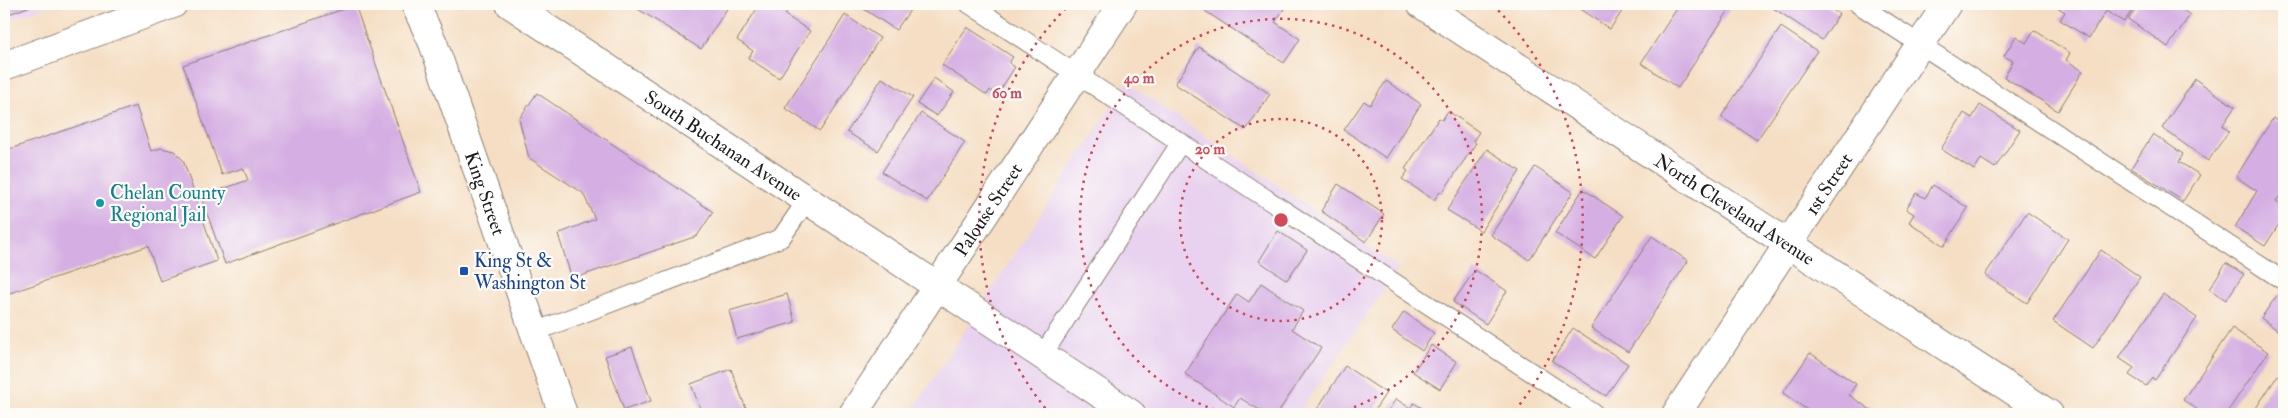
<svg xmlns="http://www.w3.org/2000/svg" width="2288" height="418" font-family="'IM FELL Double Pica',serif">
  <rect width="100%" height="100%" fill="#fdfcf7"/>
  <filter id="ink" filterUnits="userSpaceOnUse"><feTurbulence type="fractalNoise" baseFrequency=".02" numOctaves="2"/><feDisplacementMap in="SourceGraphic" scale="10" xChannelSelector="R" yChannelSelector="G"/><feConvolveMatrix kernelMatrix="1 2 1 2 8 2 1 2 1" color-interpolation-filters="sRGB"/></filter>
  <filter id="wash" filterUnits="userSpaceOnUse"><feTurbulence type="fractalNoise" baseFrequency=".0096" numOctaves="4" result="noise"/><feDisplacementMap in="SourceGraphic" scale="20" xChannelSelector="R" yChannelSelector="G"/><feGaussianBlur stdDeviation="1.12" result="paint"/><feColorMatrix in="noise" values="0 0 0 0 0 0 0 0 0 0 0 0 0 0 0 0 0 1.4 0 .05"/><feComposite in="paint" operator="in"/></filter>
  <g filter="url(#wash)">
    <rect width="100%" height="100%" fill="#f5dec3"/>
    <path fill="#e8d2ef" d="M4 4H53L4 22Z
      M1127 83 1399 268 1298 414H910Z"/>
    <g id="blocks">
      <path fill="#d5afe3" d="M4 4H36L4 16Z
        M630 4H730L701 49Z
        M760 4H792L785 15 810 31 779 78 748 58 753 51 737 40Z
        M856 4H909L913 6 896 30Z
        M1210 4H1276L1284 9 1275 22 1300 39 1284 63 1205 11Z
        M1572 4H1627L1610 29Z
        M1680 4H1733L1678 88 1641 63Z
        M1767 4H1824L1839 14 1822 40Z
        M2052 4H2136L2124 22 2106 11 2089 38 2060 20 2065 12Z
        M2139 4H2174L2190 15 2168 47 2128 19Z
        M355 5 421 192 225 264 201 197 248 180 243 168 222 175 183 65Z
        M845 15 880 38 820 131 785 108Z
        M967 27 1013 57 1009 63 1015 67 997 95 990 90 987 95 942 65Z
        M1781 27 1817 51 1757 140 1721 117Z
        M2034 30 2070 53 2066 60 2083 71 2058 111 2004 77 2013 61 2004 56 2016 36 2026 43Z
        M1199 47 1270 94 1246 130 1175 84Z
        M882 78 913 97 878 151 847 132Z
        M934 78 954 92 937 116 917 104Z
        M2195 79 2235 107 2222 126 2229 131 2208 161 2162 128Z
        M1386 81 1421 104 1386 158 1344 130 1364 101 1370 105Z
        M537 93 713 212 697 236 572 279 558 234 595 219 583 193 529 158 519 119Z
        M1980 105 2020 130 1995 168 1981 159 1974 170 1941 149 1964 113 1972 118Z
        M136 106 151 151 161 148 174 151 183 160 217 261 160 281 148 246 4 295V151Z
        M1448 111 1479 132 1473 141 1476 143 1442 193 1440 192 1434 200 1402 179 1408 171 1405 169 1439 118 1442 120Z
        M921 113 965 142 927 201 882 172Z
        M2273 118 2284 126V189L2276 202 2284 207V216L2265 246 2235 227 2257 191 2236 177Z
        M2153 134 2183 154 2179 162 2200 175 2183 201 2131 168Z
        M1487 149 1520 171 1481 231 1447 210Z
        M1535 167 1573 192 1529 260 1491 235Z
        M1338 184 1384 214 1366 242 1321 211Z
        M1933 185 1968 208 1944 246 1909 222 1914 214 1906 209 1916 193 1925 198Z
        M1583 189 1623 216 1595 259 1555 233Z
        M2027 212 2068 239 2027 303 1985 275Z
        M1278 231 1307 250 1287 280 1259 261Z
        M1652 236 1688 261 1628 352 1591 328Z
        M2101 250 2140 277 2093 348 2053 321Z
        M2226 263 2244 274 2226 300 2209 289Z
        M1475 270 1507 291 1486 324 1453 302Z
        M1261 283 1303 311 1292 329 1321 348 1277 414H1266L1240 398 1234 407 1185 374 1237 294 1249 302Z
        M787 294 795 322 737 339 729 311Z
        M2163 294 2197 318 2155 380 2152 378 2146 386 2129 375 2134 368 2119 358Z
        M2278 294 2284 299V335L2261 318Z
        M1404 312 1434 333 1422 351 1392 330Z
        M1573 328 1628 364 1606 396 1552 361Z
        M2232 328 2268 352 2226 414H2195L2198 410 2183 400Z
        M1431 345 1457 362 1440 389 1413 372Z
        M632 347 651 401 624 410 605 356Z
        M1810 353 1856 384 1849 395 1877 414H1813L1783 393Z
        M1345 366 1386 393 1372 414H1314Z
        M731 369 748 414H702L691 384Z
        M2278 375 2284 379V414H2252Z
        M1396 399 1410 408 1414 403 1431 414H1386Z"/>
    </g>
  </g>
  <g filter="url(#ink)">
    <use href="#blocks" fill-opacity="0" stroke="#887d70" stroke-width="1"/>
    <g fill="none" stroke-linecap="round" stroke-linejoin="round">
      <defs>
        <path id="lane" d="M969 4 1595 414
          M1858 4 2284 281
          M534 332 781 238 807 200
          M1042 356 1181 142"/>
        <g id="street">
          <path id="s1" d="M415 4 433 43 563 414"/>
          <path id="s2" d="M510 4 1131 414"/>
          <path id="s3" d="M1421 4 2049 414"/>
          <path id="s4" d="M853 414 1123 4"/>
          <path id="s5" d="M1676 414 1947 4"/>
        </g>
        <path id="secondary" d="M4 66 173 4"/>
      </defs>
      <use href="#lane" stroke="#887d70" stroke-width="20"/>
      <use href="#street" stroke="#887d70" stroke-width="30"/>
      <use href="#secondary" stroke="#887d70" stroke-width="30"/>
      <use href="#lane" stroke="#fff" stroke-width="18"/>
      <use href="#street" stroke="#fff" stroke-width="28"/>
      <use href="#secondary" stroke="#fff" stroke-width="28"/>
    </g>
  </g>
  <g fill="none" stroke="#d1495b" stroke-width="2.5" stroke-dasharray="2.5 5">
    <circle cx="1281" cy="220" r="101"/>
    <path d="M1229 414A201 201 0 1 1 1333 414"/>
    <path d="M1050 414A302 302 0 0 1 1069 5M1493 5A302 302 0 0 1 1512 414"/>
  </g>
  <circle fill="#0f9aa8" stroke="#fdfcf7" stroke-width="2" cx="100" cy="203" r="5"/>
  <rect fill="#1a4fb4" stroke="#fdfcf7" stroke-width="2" x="459" y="266" width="10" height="10" rx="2.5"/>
  <g text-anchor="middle" stroke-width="4.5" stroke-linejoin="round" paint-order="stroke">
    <g font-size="19" fill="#1c1c1c" stroke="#fdfcf7">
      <text dy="7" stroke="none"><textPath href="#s2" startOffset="256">South Buchanan Avenue</textPath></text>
      <text dy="7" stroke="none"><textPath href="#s5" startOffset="276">1st Street</textPath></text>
      <text dy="7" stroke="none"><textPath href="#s1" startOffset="202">King Street</textPath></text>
      <text dy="7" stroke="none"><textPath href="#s3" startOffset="375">North Cleveland Avenue</textPath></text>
      <text dy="7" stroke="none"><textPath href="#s4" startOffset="245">Palouse Street</textPath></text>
    </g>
    <g font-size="19" fill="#0d838f" stroke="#fdfcf7" text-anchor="start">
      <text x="110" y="199">Chelan County<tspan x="110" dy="22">Regional Jail</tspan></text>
    </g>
    <g font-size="19" fill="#164399" stroke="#fdfcf7" text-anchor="start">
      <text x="474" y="267">King St &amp;<tspan x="474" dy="22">Washington St</tspan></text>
    </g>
  </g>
  <circle cx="1281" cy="220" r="8" fill="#d1495b" stroke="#fdfcf7" stroke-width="2.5"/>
  <g font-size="15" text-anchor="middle" font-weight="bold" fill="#d1495b" stroke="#fdfcf7" stroke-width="4.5" stroke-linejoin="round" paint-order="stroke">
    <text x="1139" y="83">40 m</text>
    <text x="1007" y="98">60 m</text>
    <text x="1210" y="154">20 m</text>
  </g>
  <rect width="2288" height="418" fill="none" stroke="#fdfcf7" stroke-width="20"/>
</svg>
